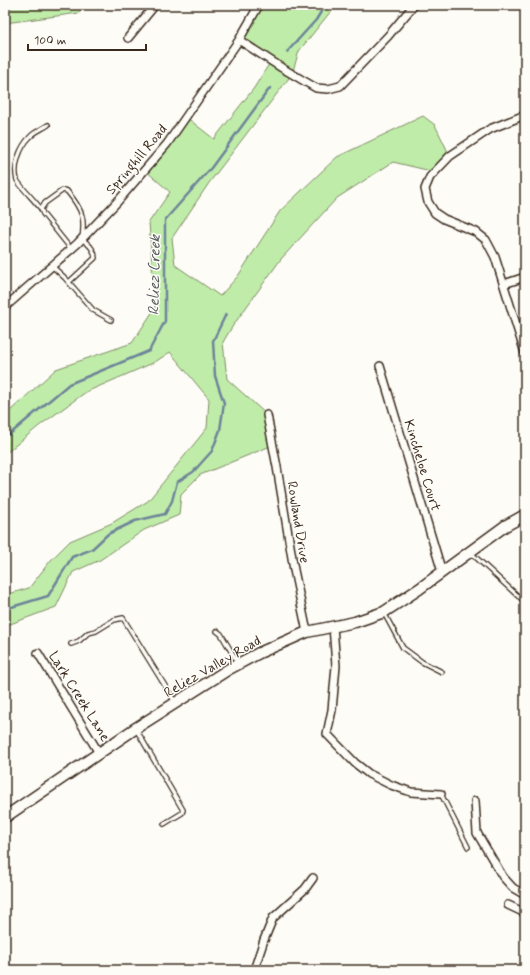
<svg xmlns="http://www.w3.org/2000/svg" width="530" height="975" font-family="Mynerve,sans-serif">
  <rect width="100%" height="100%" fill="#fdfcf7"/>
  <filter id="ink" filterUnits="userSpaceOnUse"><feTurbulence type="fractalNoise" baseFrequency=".025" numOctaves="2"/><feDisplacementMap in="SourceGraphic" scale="8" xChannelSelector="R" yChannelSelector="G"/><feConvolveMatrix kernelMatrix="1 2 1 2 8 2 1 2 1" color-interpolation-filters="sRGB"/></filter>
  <g filter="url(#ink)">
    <path fill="#c0eca9" stroke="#7e8b64" d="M5 5H84L79 13 5 23Z
      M259 5H338L331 11 299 51 292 74 209 183 172 238 175 265 220 296 238 276 280 211 337 157 423 116 435 125 450 156 435 172 393 162 337 198 281 259 232 327 223 342 227 379 267 415 273 445 200 475 181 494 179 515 144 530 100 560 73 572 56 607 5 626V595L29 588 51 560 70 541 112 523 148 501 207 428 209 399 170 352 155 362 86 392 39 426 5 454V413L11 410 56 369 132 343 155 308 149 222 170 192 145 170 186 117 214 139 254 88 271 61 239 40Z"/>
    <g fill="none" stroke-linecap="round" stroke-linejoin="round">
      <path stroke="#6d8499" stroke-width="2.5" d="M287 52 316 20 325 5
        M5 436 10 434 69 384 149 351 165 321V220L211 168 270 88
        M5 609 48 596 72 557 92 549 108 534 135 521 165 514 172 501 177 482 193 472 212 451 220 430 224 403 215 376 213 341 226 314"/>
      <defs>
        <path id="lane" d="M41 209C37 203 19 185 17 180 13 166 20 147 30 137 34 132 42 129 48 125
          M52 266 65 278 93 310 111 320
          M69 282 95 258C95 249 88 244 82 239 83 232 84 223 82 216 80 208 72 197 67 191L63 190 45 203 41 209 43 214 71 249
          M470 552 518 596 525 601
          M384 613 403 648 422 662 442 672
          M217 631 221 634 238 663
          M71 644 79 641 88 633 96 631 114 620 123 618 175 702
          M136 729 183 810 182 813 164 824
          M441 794 468 847"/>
        <path id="street" d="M128 38 155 5
          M239 40 282 68 316 88 328 89 340 86 388 36 414 5
          M525 115 490 129 450 156 430 177 425 189 428 202 435 213 444 219 476 232 486 240 495 257 525 353
          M504 284 525 277
          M5 307 77 244 118 201 167 144 239 40 259 5
          M380 366 442 572
          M267 415 277 467 294 570 307 632
          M333 626 336 666 332 710 327 734 355 763 369 774 391 785 411 792 441 794
          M38 653 99 753
          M475 801 477 833 503 877 513 888 525 895
          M508 905 525 913
          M254 970 264 940 273 918 305 889 313 878"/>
        <path id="secondary" d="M5 817 136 728 229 669 259 653 307 632 355 622 384 612 419 589 505 526 525 515"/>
      </defs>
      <use href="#lane" stroke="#3b2a1e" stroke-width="6"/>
      <use href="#street" stroke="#3b2a1e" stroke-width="10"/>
      <use href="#secondary" stroke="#3b2a1e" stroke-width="13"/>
      <use href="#lane" stroke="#fdfcf7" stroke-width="3.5"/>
      <use href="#street" stroke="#fdfcf7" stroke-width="7"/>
      <use href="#secondary" stroke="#fdfcf7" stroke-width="10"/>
    </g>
  </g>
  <g text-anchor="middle" stroke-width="3" stroke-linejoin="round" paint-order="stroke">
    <g font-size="14" fill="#3b2a1e" stroke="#fdfcf7">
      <text transform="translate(136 159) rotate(-50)" y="5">Springhill Road</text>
      <text transform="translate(423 465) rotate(73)" y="5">Kincheloe Court</text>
      <text transform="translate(299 522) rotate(81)" y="5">Rowland Drive</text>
      <text transform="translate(212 666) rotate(-30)" y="5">Reliez Valley Road</text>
      <text transform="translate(80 696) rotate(58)" y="5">Lark Creek Lane</text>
    </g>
    <g font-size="15" font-style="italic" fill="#54575c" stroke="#fdfcf7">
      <text transform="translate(154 275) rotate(-89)" y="5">Reliez Creek</text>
    </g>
  </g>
  <rect width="530" height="975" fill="none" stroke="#fdfcf7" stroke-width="20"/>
  <rect x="10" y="10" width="510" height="955" fill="none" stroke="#3b2a1e" stroke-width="1.5" filter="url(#ink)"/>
  <path d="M28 44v6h118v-6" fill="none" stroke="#3b2a1e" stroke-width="2"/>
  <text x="34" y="44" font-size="12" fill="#3b2a1e" stroke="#fdfcf7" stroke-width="3" paint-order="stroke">100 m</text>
</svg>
